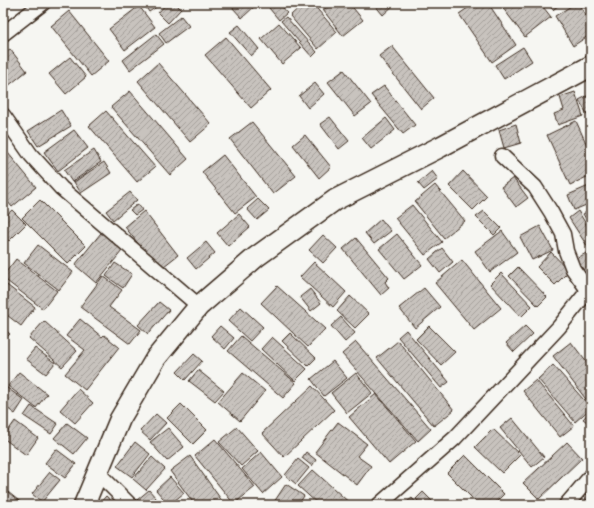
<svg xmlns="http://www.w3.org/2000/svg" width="594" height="508" font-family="Mynerve,sans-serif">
  <defs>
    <pattern id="building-hatch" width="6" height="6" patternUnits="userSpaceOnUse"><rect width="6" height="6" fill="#c8c3be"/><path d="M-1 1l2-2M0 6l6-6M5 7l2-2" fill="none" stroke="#a49f9a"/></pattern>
  </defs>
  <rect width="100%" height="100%" fill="#f6f6f2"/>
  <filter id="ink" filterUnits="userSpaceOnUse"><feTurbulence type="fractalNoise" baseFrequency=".025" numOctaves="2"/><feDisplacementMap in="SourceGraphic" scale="8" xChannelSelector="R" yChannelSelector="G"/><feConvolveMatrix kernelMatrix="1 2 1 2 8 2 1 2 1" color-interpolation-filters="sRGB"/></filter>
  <g filter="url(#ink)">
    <path fill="url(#building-hatch)" stroke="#3b2a1e" d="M143 3H162L149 12Z
      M167 3H175L181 9 168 23 158 13Z
      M236 3H255L256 5 242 18 232 7Z
      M275 3H279L287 13 279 20 269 8Z
      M304 3H312L337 32 318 49 290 16Z
      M314 3H323L318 8Z
      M333 3H349L363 20 343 36 323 10Z
      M373 3H396L383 15Z
      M475 3H488L516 45 492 62 459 14Z
      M499 3H540L551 17 525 37Z
      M547 3H561L553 10Z
      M576 3H578L591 24V34L573 46 555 16Z
      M139 6 155 27 125 50 109 29Z
      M69 11 109 61 91 76 51 26Z
      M181 16 189 26 166 43 159 33Z
      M286 17 317 52 312 57 281 21Z
      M279 23 301 48 282 64 261 39Z
      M239 25 259 49 251 56 230 32Z
      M156 34 164 44 130 70 123 60Z
      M226 37 271 90 251 108 205 55Z
      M392 46 434 98 421 109 379 56Z
      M523 47 532 61 504 79 495 65Z
      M10 49 27 71 3 90V54Z
      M70 57 86 77 66 94 49 74Z
      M158 63 211 124 190 142 138 81Z
      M344 70 371 104 355 116 328 82Z
      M315 83 324 94 308 108 299 96Z
      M384 86 415 125 403 134 371 95Z
      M130 91 188 159 170 175 111 107Z
      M575 92 583 116 558 125 554 114 564 110 560 97Z
      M591 94V115L588 116 579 100Z
      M61 110 71 126 38 146 28 131Z
      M106 111 155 167 137 182 89 126Z
      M330 117 349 141 339 149 320 124Z
      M386 118 395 130 371 149 362 138Z
      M576 121 591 154V175L570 185 547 135Z
      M252 122 296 176 273 194 230 139Z
      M516 124 521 143 504 148 499 130Z
      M74 130 88 148 58 171 44 152Z
      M305 135 331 167 319 178 293 145Z
      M3 147 36 187 12 207 3 196Z
      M94 150 101 162 72 182 64 170Z
      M223 155 256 197 235 213 202 172Z
      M104 162 111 173 81 193 74 182Z
      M432 171 438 179 424 190 418 183Z
      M463 171 487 196 473 210 449 186Z
      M513 178 528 198 516 207 501 187Z
      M435 185 465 221 444 238 415 202Z
      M591 185V203L574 210 568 195Z
      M130 192 137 200 113 220 106 211Z
      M258 199 269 210 257 220 247 209Z
      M40 200 86 246 68 264 22 218Z
      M138 204 142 210 135 215 130 210Z
      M412 205 442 242 425 255 395 218Z
      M591 209V227L583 214Z
      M12 210 26 224 9 241 3 235V218Z
      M144 211 178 255 159 270 125 227Z
      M484 211 501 228 494 235 476 217Z
      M578 211 591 232V248L589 249 569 218Z
      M239 214 250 227 228 246 217 233Z
      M381 219 391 231 374 244 365 233Z
      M540 226 553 250 532 260 520 237Z
      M105 228 126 246 96 283 75 265Z
      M502 231 517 252 490 272 475 251Z
      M397 234 422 265 404 279 379 249Z
      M323 235 337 248 323 263 309 250Z
      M356 238 389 278 385 282 389 288 381 295 343 249Z
      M206 242 215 253 196 269 187 258Z
      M38 245 73 272 59 290 24 263Z
      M442 248 453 262 440 273 429 259Z
      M591 250V265L578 273 571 262Z
      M551 252 569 271 555 285 537 267Z
      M16 259 57 291 43 309 3 278V276Z
      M462 260 501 308 474 330 435 283Z
      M314 262 346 292 333 307 300 277Z
      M115 263 132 274 123 288 106 276Z
      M518 267 547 297 538 306 509 276Z
      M501 273 532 306 521 317 490 284Z
      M103 276 122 290 109 307 141 330 130 344 80 307Z
      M3 282 35 307 21 326 3 312Z
      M277 286 325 329 308 347 261 303Z
      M424 288 440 307 415 328 399 308Z
      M310 289 321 303 311 311 300 297Z
      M350 296 369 314 355 328 337 311Z
      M159 302 169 310 148 334 138 325Z
      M241 307 263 327 250 341 228 321Z
      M341 317 355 333 345 342 331 326Z
      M80 319 102 337 104 335 119 347 85 390 65 374 85 350 66 336Z
      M44 321 77 351 62 367 29 338Z
      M220 326 234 338 225 349 211 336Z
      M429 326 455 352 441 365 416 339Z
      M525 326 533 334 514 352 506 343Z
      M3 328 10 334 3 341Z
      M406 330 449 382 441 388 398 337Z
      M290 333 316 358 308 366 282 341Z
      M241 336 296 383 283 398 228 351Z
      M272 337 307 369 295 381 261 349Z
      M398 341 454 410 434 426 377 358Z
      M356 342 431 429 418 441 342 354Z
      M571 342 591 368V400L588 402 553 356Z
      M35 348 55 363 46 374 26 359Z
      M194 354 202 361 185 380 177 372Z
      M333 361 347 378 324 396 311 379Z
      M553 365 591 408 575 422 538 379Z
      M198 370 224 391 215 401 189 381Z
      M19 372 47 394 36 408 8 386Z
      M243 373 265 391 240 421 218 402Z
      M356 373 372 393 347 413 331 393Z
      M536 380 574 426 560 437 523 391Z
      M3 385 24 400 15 414 3 405Z
      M312 386 334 410 284 457 262 433Z
      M78 389 93 403 75 423 60 410Z
      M376 394 416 441 389 464 349 417Z
      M181 404 207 430 193 444 167 418Z
      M31 406 58 424 51 434 24 416Z
      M591 410V425L583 419Z
      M3 411 8 414 3 421Z
      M156 414 166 423 150 440 140 431Z
      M512 418 544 457 532 467 500 428Z
      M15 421 38 438 26 455 3 438Z
      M338 422 367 444 357 456 371 466 357 485 315 452Z
      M67 423 87 438 74 454 54 438Z
      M237 427 258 451 241 466 219 442Z
      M168 428 184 447 167 461 150 442Z
      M493 429 520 455 502 473 475 447Z
      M215 439 255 487 234 504 195 456Z
      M135 442 150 454 132 477 117 466Z
      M567 442 582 458 539 499 523 483Z
      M56 449 76 464 65 478 45 463Z
      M261 452 282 477 263 494 242 469Z
      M306 452 316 460 312 466 302 458Z
      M465 455 504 494 493 505H479L447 473Z
      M190 456 225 505H195L170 471Z
      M152 457 165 469 146 490 133 479Z
      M298 459 309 468 296 484 285 475Z
      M313 470 352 505H319L298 486Z
      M50 472 60 480 42 502 32 494Z
      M170 477 184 493 169 505 156 490Z
      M286 484 304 496 298 505H272Z
      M591 486V504L582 496Z
      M3 488 24 505H3Z
      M149 490 162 505H141L137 500Z
      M423 492 436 505H422L416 499Z
      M106 496 116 505H98Z
      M412 498 418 505H403Z"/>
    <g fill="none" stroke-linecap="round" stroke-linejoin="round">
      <defs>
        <path id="minor" d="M3 34 43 3
          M3 115 31 155 61 188 199 306
          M502 156 535 187 551 212 563 234 566 251 573 269 588 290
          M97 472 130 505
          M379 505 455 438 559 327 591 287
          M566 505 591 476"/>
        <path id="secondary" d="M84 505 120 419 156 358 199 306 256 257 335 200 440 147 591 66"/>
      </defs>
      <use href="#minor" stroke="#3b2a1e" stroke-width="17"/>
      <use href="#secondary" stroke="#3b2a1e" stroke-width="23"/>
      <use href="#minor" stroke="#f6f6f2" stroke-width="14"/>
      <use href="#secondary" stroke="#f6f6f2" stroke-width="20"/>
    </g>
  </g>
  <rect width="594" height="508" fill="none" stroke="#f6f6f2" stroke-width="16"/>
  <rect x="8" y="8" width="578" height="492" fill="none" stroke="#3b2a1e" stroke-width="1.5" filter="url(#ink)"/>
</svg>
